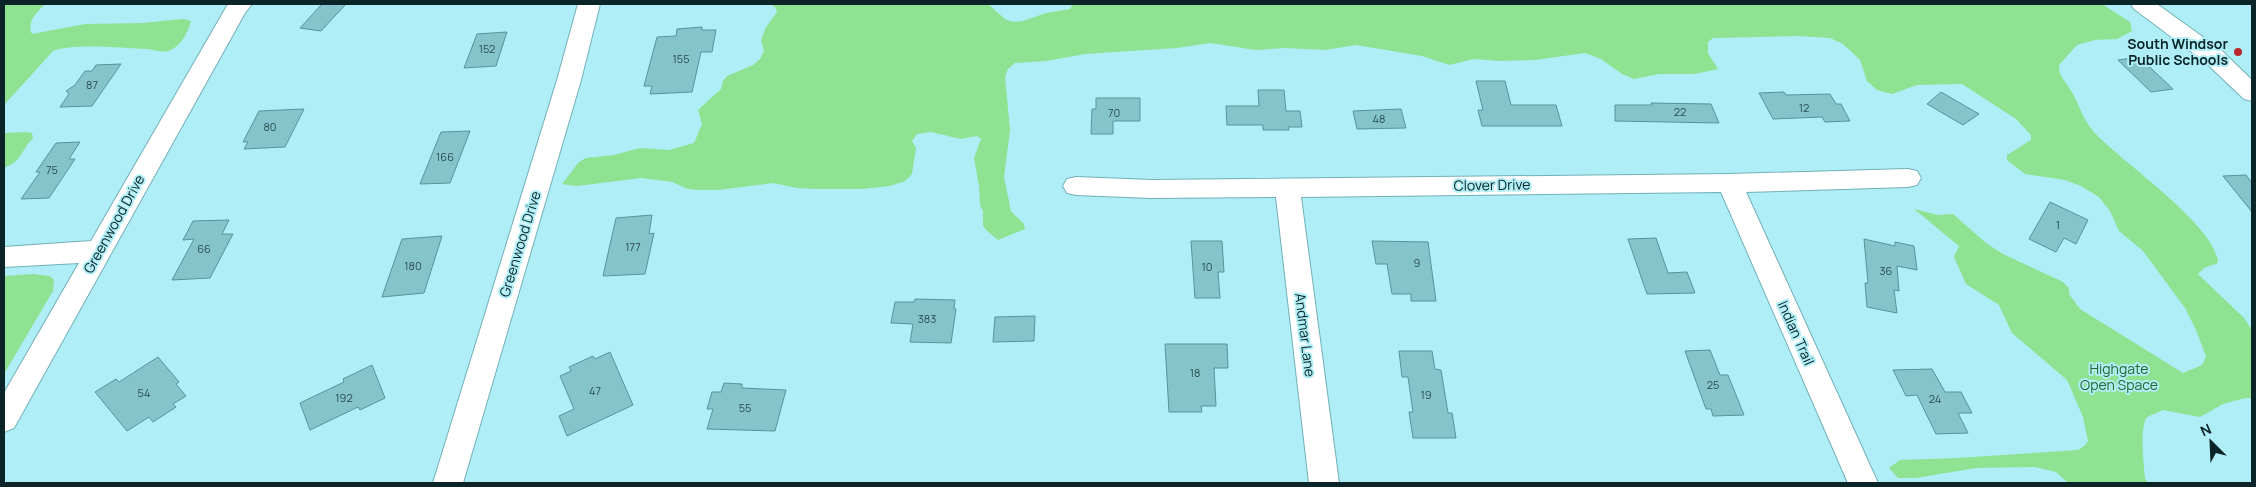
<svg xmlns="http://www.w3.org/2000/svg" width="2256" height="487" font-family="Manrope,sans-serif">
  <rect width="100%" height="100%" fill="#afeef6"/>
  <path fill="#8ee292" d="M4 4H45C37 12 26 22 32 34L85 24 142 23 183 19 191 21C188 32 181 47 168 51 160 53 154 49 146 49 121 48 75 43 53 51L4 105Z
    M770 4H988L1005 19 1013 22 1023 21 1046 13 1070 9 1073 4H2102L2130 22 2132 31 2117 39 2095 40 2077 45 2059 65C2058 74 2065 81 2070 89 2079 103 2082 119 2094 132 2120 161 2216 225 2218 263L2204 268 2198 274 2244 318 2252 330V398H2245L2223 404 2200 417 2163 410 2147 417C2139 429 2144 464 2145 479L2149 483H2068L2056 472 2035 467 1976 468 1916 478H1898L1889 468 1900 460 1957 458 2078 450 2084 446 2088 441 2083 417 2067 380 2012 333 1999 305 1966 284 1954 257 1959 246 1914 209 1938 215 1953 214 1986 243 2003 254 2063 282 2069 288V294L2080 309 2183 373 2202 365 2206 356 2196 330 2185 308 2143 251 2119 231 2110 211 2099 197 2081 186 2065 180 2025 174 2007 160V155L2031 140V135L2016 119 1962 84 1917 85 1892 94 1877 90 1867 81 1860 60 1843 44 1830 38 1796 36 1713 38 1708 42V53L1718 69 1695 74H1659L1634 79 1622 74 1601 59 1585 53 1535 60 1499 61 1474 59 1449 65 1422 56 1356 45 1325 50 1285 48 1256 50 1210 43 1177 48 1085 54 1046 61 1015 63 1008 69 1005 77 1010 130 1004 177 1011 211 1024 224 1025 229 998 240 986 230 983 225V211L980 205 979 186 974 158 981 139 977 136 961 139 931 132 917 134 912 141 916 148 912 174 905 181 890 186 862 189H814L797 188 773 183 718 190H698L688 189 672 182 641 178 577 186 562 184 579 162 586 158 614 155 640 148 669 150 694 143 702 124 698 110 721 89 723 81 727 76 753 65 760 59 764 51 761 40 766 27 777 12 776 8Z
    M25 132 32 133 33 138C20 152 23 160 4 168V133Z
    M33 274 50 276 54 280 53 291 4 374V276Z"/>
  <path fill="#86c4cb" stroke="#56939a" d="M322 4H346L321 31 300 28Z
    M702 27V30H716L712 52H701L692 92 650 94 652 86H644L657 37 676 36 677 29Z
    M507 32 496 66 464 68 477 34Z
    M2139 57 2173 89 2151 92 2118 60Z
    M121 64 92 106 60 107 69 94 66 91 75 85 85 71H92L96 65Z
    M1476 81H1505L1511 105H1556L1562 126H1482L1478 110H1483Z
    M1258 90H1284L1286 111H1300L1302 127H1288L1289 130H1263V125H1227L1226 106H1259Z
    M1784 92 1786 95 1830 94 1836 104H1841L1850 121 1825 122 1822 117 1773 119 1759 93Z
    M1941 92 1979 114 1963 125 1927 104Z
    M1096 98H1140V121H1113V134H1091L1092 109H1096Z
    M1651 103 1711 104 1719 123 1615 121V105H1652Z
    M304 109 285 147 244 149 248 142H243L259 111Z
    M1401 109 1406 128 1357 129 1353 111Z
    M470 131 450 183 420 184 441 132Z
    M80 142 69 159H75L49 198 21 199 40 172H36L56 143Z
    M2246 175 2252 183V212L2223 176Z
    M2050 202 2088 220 2076 244 2064 238 2056 252 2029 239Z
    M652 215 649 234 654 233 645 274 603 276 616 218Z
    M229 220 222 234H233L210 278 172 280 194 239 183 240 193 221Z
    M442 236 424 293 382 297 402 239Z
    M1656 238 1668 273 1687 272 1695 293 1647 294 1628 239Z
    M1864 239 1895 246V242L1914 246 1917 270 1897 266 1899 291 1894 290 1897 313 1867 307 1865 283H1868Z
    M1191 241H1222L1224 272H1218L1220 298H1195Z
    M1372 241 1428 242 1436 301H1411V294H1392L1387 264H1376Z
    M915 299 955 300 954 309H956L951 343 910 342 913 324 891 323 895 302H914Z
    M1035 316 1034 341 993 342 995 317Z
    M1165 344H1227L1228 368H1214L1216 406H1201L1202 412H1169Z
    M1710 350 1720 375H1728L1744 415 1713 416 1711 409H1706L1685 351Z
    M1399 351H1432L1435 369 1441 370 1448 413H1452L1456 438H1413L1409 412H1413L1408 377H1402Z
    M610 352 633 405 567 436 559 416 574 409 560 376 571 371 569 367 593 356 595 359Z
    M158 357 179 382 176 384 186 396 173 404 176 407 153 422 149 417 127 431 95 392 116 379 119 382Z
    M372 365 385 398 360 410 358 407 310 430 300 403 344 382 343 379Z
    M1932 369 1945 392H1961L1972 413H1958L1968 433 1936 434 1917 395 1906 396 1893 370Z
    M724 383 742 384V388L786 390 775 431 707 429 713 409H707L712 392H721Z"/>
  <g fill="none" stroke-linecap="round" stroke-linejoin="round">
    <defs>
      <path id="minor" d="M228 4H252L245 13 14 428 4 432V393L79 263 4 267V247L91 241Z
        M578 4H600L581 80 463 483H433L557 80Z
        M2131 4H2157L2221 50 2252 80V101L2244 99 2205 62 2134 9Z
        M1908 169 1917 171 1921 178 1917 185 1908 187 1746 192 1878 483H1848L1721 192 1301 197 1339 483H1309L1276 197 1151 198 1076 195 1067 193 1063 186 1067 179 1076 177 1151 180 1729 174Z"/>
    </defs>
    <use href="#minor" stroke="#73b0b8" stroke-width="2"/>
    <use href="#minor" fill="#fff" fill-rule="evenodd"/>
  </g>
  <circle fill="#b9292c" stroke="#afeef6" stroke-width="2" cx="2238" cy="52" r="5"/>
  <g text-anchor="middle" stroke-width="4" stroke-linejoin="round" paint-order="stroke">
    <g font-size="11" fill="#294c50">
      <text x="487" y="53">152</text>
      <text x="681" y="63">155</text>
      <text x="92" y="89">87</text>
      <text x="1804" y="112">12</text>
      <text x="1680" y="116">22</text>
      <text x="1114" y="117">70</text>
      <text x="1379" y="123">48</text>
      <text x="270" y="131">80</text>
      <text x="445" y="161">166</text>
      <text x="52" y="174">75</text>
      <text x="2058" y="229">1</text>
      <text x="633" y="251">177</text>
      <text x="204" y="253">66</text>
      <text x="1417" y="267">9</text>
      <text x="413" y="270">180</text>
      <text x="1207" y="271">10</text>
      <text x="1886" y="275">36</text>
      <text x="927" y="323">383</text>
      <text x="1195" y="377">18</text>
      <text x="1713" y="389">25</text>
      <text x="595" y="395">47</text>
      <text x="144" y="397">54</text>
      <text x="1426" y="399">19</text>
      <text x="344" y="402">192</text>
      <text x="1935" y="403">24</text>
      <text x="745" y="412">55</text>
    </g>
    <g font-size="14" font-weight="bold" fill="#0a2427" stroke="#afeef6" text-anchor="end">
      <text x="2228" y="49">South Windsor<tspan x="2228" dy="16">Public Schools</tspan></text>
    </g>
    <g font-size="14" fill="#0a2427" stroke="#afeef6">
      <text transform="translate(1492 185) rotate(-1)" y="5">Clover Drive</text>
      <text transform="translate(114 224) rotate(-61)" y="5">Greenwood Drive</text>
      <text transform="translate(520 244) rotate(-73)" y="5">Greenwood Drive</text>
      <text transform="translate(1796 333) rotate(66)" y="5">Indian Trail</text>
      <text transform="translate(1305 335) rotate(83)" y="5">Andmar Lane</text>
    </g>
    <g font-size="14" fill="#24662b" stroke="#afeef6">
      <text x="2119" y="374">Highgate<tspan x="2119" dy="16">Open Space</tspan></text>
    </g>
  </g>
  <rect width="2256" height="487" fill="none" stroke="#0a2427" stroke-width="10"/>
  <g transform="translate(2211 442) rotate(336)" stroke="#afeef6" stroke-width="4" paint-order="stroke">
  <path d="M0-4L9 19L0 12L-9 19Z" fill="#0a2427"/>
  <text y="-8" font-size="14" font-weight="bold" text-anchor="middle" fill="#0a2427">N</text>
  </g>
</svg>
